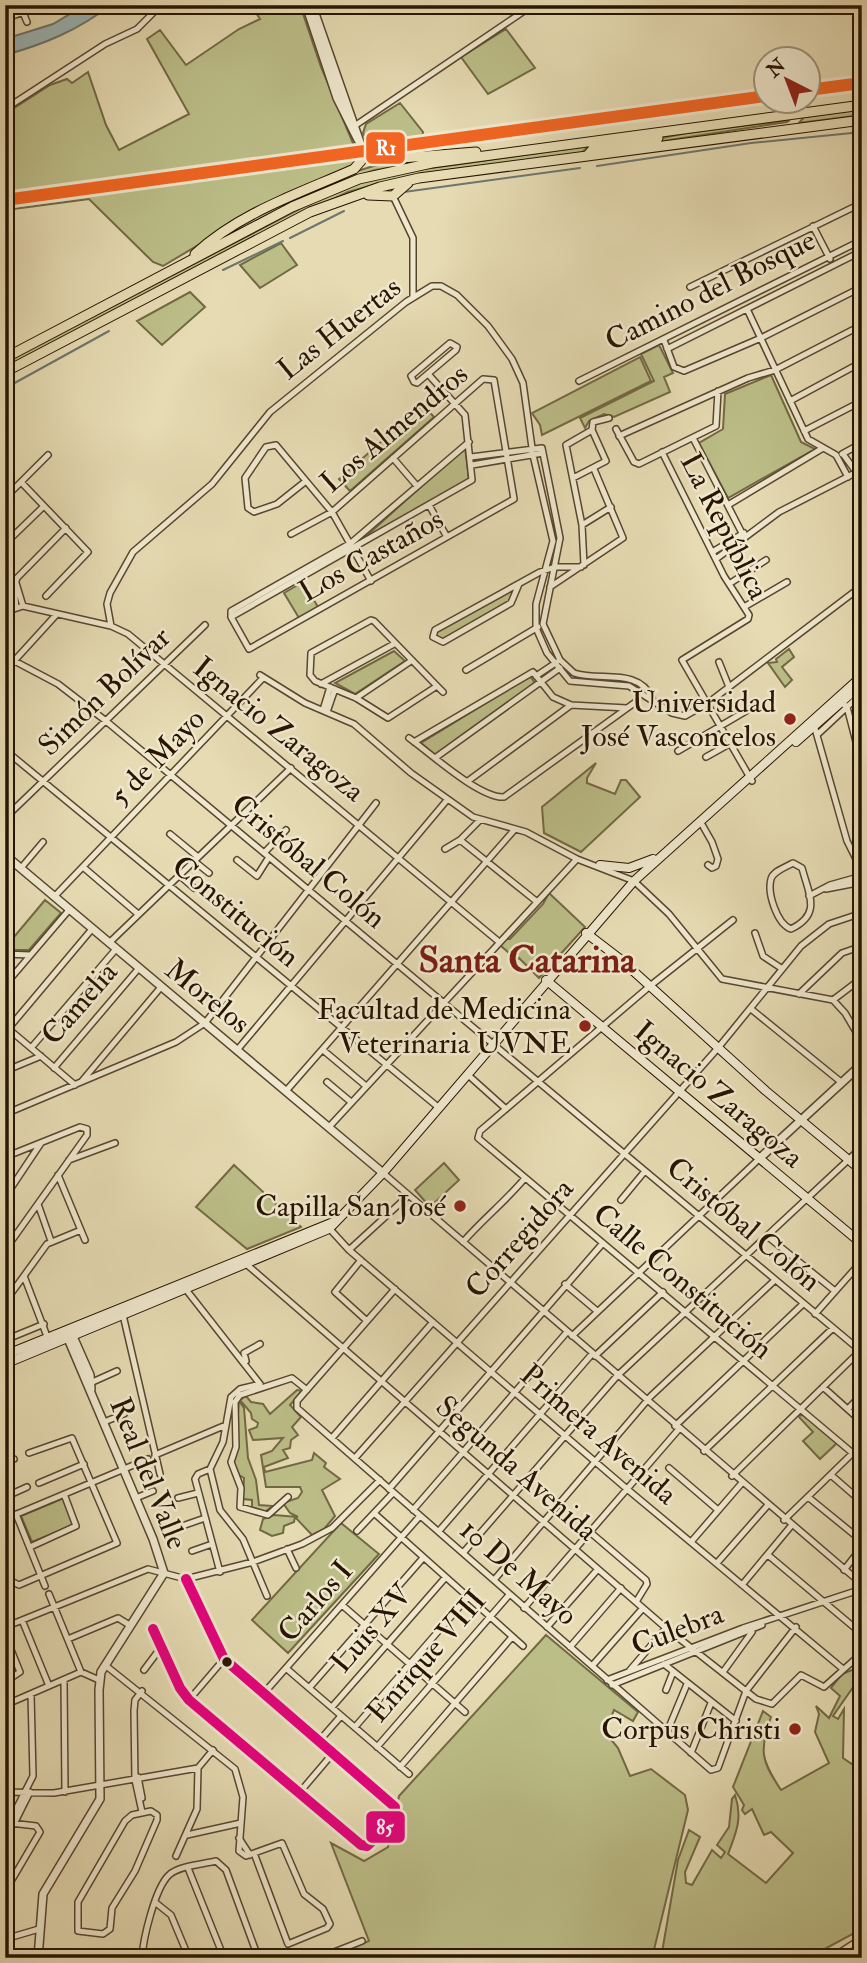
<svg xmlns="http://www.w3.org/2000/svg" width="867" height="1963" font-family="'IM FELL Double Pica',serif">
  <rect width="100%" height="100%" fill="#e6dbb3"/>
  <filter id="stains"><feTurbulence type="fractalNoise" baseFrequency=".00286" numOctaves="4"/><feColorMatrix values="0 0 0 0 .2 0 0 0 0 .09 0 0 0 0 .02 0 0 0 .5 -.17"/></filter>
  <radialGradient id="worn" r=".72"><stop offset=".6" stop-color="#630" stop-opacity="0"/><stop offset="1" stop-color="#630" stop-opacity=".3"/></radialGradient>
  <path fill="#bcbe88" stroke="#726944" stroke-width="2" d="M251 5H300L321 67 355 148 5 196V114L50 85 67 79 72 83 88 72 106 125 119 150 189 114 147 39 160 30 186 65 239 29 260 19Z
    M506 29 535 68 488 94 461 57Z
    M400 103 423 132 422 138 369 146 363 133 366 124Z
    M862 109V115L799 123 804 117Z
    M790 120 787 122 592 152 687 133Z
    M589 146 580 154 385 182 348 192 281 224 5 369V362L334 191 389 174Z
    M453 157 375 170 325 186 210 244C259 213 311 184 367 168 394 159 425 159 453 157Z
    M357 158 353 166 284 194 163 266 153 262 89 199 5 210V205Z
    M281 243 297 265 260 288 240 265Z
    M190 292 205 307 162 345 137 321Z
    M659 345 673 373 664 377 670 392 614 417 604 414 589 421 585 428 580 418 654 381 641 354Z
    M640 357 651 381 542 435 540 425 532 413Z
    M771 375 801 442 815 449 728 498 699 443 723 429 725 394Z
    M423 405 434 417 350 491 339 479Z
    M465 447 469 480 363 539Z
    M303 582 318 607 299 618 284 593Z
    M514 589 513 600 441 641 434 634Z
    M789 649 794 657 782 667 792 680 785 687 768 663 777 662 776 659Z
    M394 651 405 661 355 694 335 683Z
    M530 676 535 683 435 755 421 743Z
    M596 763 587 778V783L615 794 621 780H626L640 797 581 852 544 833 542 807Z
    M549 893 585 927 539 978 519 958 517 960 500 945 504 939H510L543 904Z
    M45 900 61 913 29 950H5V940L9 943Z
    M444 1163 459 1180 430 1207 415 1190Z
    M234 1165 301 1227 247 1249 196 1207Z
    M297 1390 302 1391 290 1405 301 1417 292 1427 298 1435 291 1440 290 1448 283 1450 288 1458 264 1467 265 1472 312 1460 314 1453 326 1463 324 1467 340 1479 322 1490 335 1516 324 1529 312 1535 295 1517 294 1522 284 1526 283 1533 272 1536 260 1530 263 1519 274 1515 298 1517 290 1513 283 1503 298 1498 302 1492 300 1487H266L261 1455 272 1451 283 1438 253 1440 249 1430 257 1427 258 1423 252 1419 251 1413 240 1400 246 1396 251 1402 263 1404 270 1414Z
    M239 1401 244 1408 248 1458 256 1480 259 1505 273 1506 263 1513 252 1507V1500L243 1499 244 1478 239 1475 234 1463Z
    M803 1415 837 1443 820 1459 803 1441 813 1432 798 1416Z
    M64 1498 74 1525 32 1542 21 1516Z
    M341 1523 379 1554 288 1653 252 1620Z
    M546 1635 638 1712 633 1721 614 1710 605 1732 618 1748 630 1776 651 1769 685 1795 688 1810 652 1958H328L369 1941 331 1843 364 1861 388 1847 399 1796Z
    M852 1670 862 1676V1686L856 1683 833 1716 838 1719 844 1709 843 1758 862 1771V1929L808 1958H661L678 1860 689 1830 700 1837 685 1872 686 1883 692 1885 712 1850 721 1858 725 1852 717 1845 729 1827 732 1799 735 1795C743 1818 736 1833 728 1854L766 1883 793 1853 771 1832 764 1835 752 1809 745 1814 742 1810 744 1805 733 1787 763 1711 771 1717C759 1751 761 1760 781 1790L829 1763 815 1732 819 1714 816 1706 829 1718 840 1696 831 1688 842 1674Z"/>
  <path fill="#9cb8b9" stroke="#6d766f" stroke-width="2" d="M85 5H111C78 30 45 44 5 55V39L53 24Z"/>
  <g fill="none" stroke-linecap="round" stroke-linejoin="round">
    <path stroke="#6d766f" stroke-width="2" d="M597 166 751 143 862 132
      M404 192 580 168
      M290 238 344 211
      M223 270 283 241
      M11 385 109 331"/>
    <defs>
      <path id="minor" d="M20 5 27 22
        M5 19 23 12
        M5 109 105 44 137 29 161 5
        M353 127 533 5
        M393 196 413 238V297
        M813 226 830 259
        M690 287 862 203
        M747 309 808 439 836 455 848 477
        M664 340 674 367 684 371 761 338 862 287
        M450 343 457 347 456 350 417 383 414 382 411 376Z
        M667 349 862 251
        M579 381 862 240
        M790 401 862 362
        M616 429 634 462 639 464 716 426 718 391
        M804 431 862 401
        M619 436 748 378 775 370 862 325
        M693 438 744 537
        M662 452 724 576 749 615 748 619 682 660 752 781
        M842 454 862 443
        M843 454 862 480
        M471 457 542 448 560 538 543 624 560 660 574 673C600 682 638 667 652 698
        M393 458 417 486
        M472 465 543 453
        M573 478 606 461 592 430
        M306 481 277 504 254 512 248 508 245 478 266 447 276 445 332 512 371 581
        M21 482 88 552 46 596
        M5 498 48 455
        M429 505 447 537
        M728 505 823 448
        M582 525 611 507
        M291 534 332 512 483 379 494 380 514 499 249 649 231 617V611L351 543 469 442
        M9 540 44 506
        M714 551 744 533
        M716 559 779 512 855 473
        M584 565 582 525 566 445 592 430 593 422 609 418
        M16 583 23 606
        M519 584 511 603 443 642 433 637 435 630 540 572 555 567H581
        M729 584 766 560
        M550 587 623 538 594 469
        M744 607 787 582
        M16 608 14 587 17 578 66 528
        M5 612 23 606 111 626 128 634 498 941
        M231 617 472 480 465 415 428 374
        M111 626 107 604 110 593 133 552 212 484 270 412 406 302 432 286H441L457 295 488 326 512 359 523 383 533 455 553 541 536 604V628L547 653 570 681 629 686 672 713 685 716 708 703 862 586
        M5 656 58 684 106 721 862 1352
        M719 662 729 687
        M466 670 538 627
        M5 671 56 615
        M260 675 305 703 354 724 411 773 473 817 526 832 577 859 634 881 669 914 722 979 833 1000 845 1013 862 1042
        M536 676 557 662
        M321 684 394 644
        M437 686 388 718 356 698 315 681 310 675 311 653 371 620 374 621 437 686 443 692
        M356 698 411 661
        M841 702 847 707 862 765
        M323 710 330 687
        M327 712 335 689
        M814 725 847 841 862 871
        M817 735 862 693
        M409 738C430 753 479 798 504 797L637 701
        M414 742 533 672 553 697 571 705 627 708
        M5 750 438 1107
        M678 751 751 708
        M706 757 731 743
        M435 758 560 668
        M468 781 571 705
        M5 818 205 625
        M700 821 712 842 718 859 716 866 712 868 708 865
        M170 834 198 857
        M460 840 536 901
        M445 849 460 840 480 820
        M264 853 286 830
        M237 860 257 876 269 857
        M194 861 209 873
        M793 863 802 868C809 895 822 914 791 929 777 924 767 893 771 879 773 871 786 867 793 863Z
        M83 867 138 914
        M21 868 43 842
        M179 875 194 888
        M826 889 862 882
        M809 896 830 885 862 876
        M54 897 263 678
        M733 920 650 986 480 1131 478 1138 862 1461
        M755 933 763 956 781 968
        M109 943 291 768
        M5 954 30 955
        M5 985 69 910
        M799 994 842 953 862 946
        M833 1000 862 978
        M751 1009 841 1082
        M5 1026 75 1085
        M8 1029 92 929
        M31 1048 116 949
        M238 1049 447 800
        M323 1050 366 1086
        M54 1068 139 968
        M5 1071 41 1056
        M467 1074 506 1109
        M82 1081 161 987
        M327 1082 351 1102
        M286 1091 515 829
        M5 1114 176 1042 205 1023 376 803
        M329 1127 577 859
        M5 1157 80 1127 87 1129V1135L5 1250
        M69 1160 115 1143
        M383 1173 862 1584
        M58 1175 85 1240
        M5 1197 41 1143
        M621 1200 645 1171
        M38 1204 51 1241
        M328 1227 349 1250 627 1489 843 1669
        M767 1236 835 1291
        M463 1242C483 1219 505 1202 525 1178
        M349 1250 408 1196
        M361 1260 335 1292 367 1321
        M245 1263 666 1628 756 1699 772 1704 801 1675 824 1687 862 1653
        M24 1276 48 1339
        M565 1284 597 1311
        M184 1287 260 1384
        M395 1289 297 1401V1408L711 1770 718 1768 746 1691 796 1627
        M5 1302 47 1244 81 1230
        M815 1314 862 1261
        M123 1315 160 1474
        M572 1336 760 1158
        M5 1340 44 1324
        M595 1356 663 1292
        M246 1361 244 1353 260 1344
        M88 1384 117 1371
        M260 1384 240 1389 231 1397 223 1442 210 1469 220 1510 243 1539 267 1596
        M823 1387 862 1422
        M848 1409 862 1394
        M104 1422 124 1414
        M675 1426 803 1304
        M332 1438 433 1322
        M704 1451 833 1328
        M155 1455 226 1425
        M355 1458 718 1048 801 946 829 924 862 913
        M5 1462 14 1459
        M669 1468 718 1510
        M210 1469 198 1474 195 1479 220 1572
        M831 1475 862 1502
        M732 1476 862 1349
        M39 1483 84 1464
        M389 1489 603 1243
        M5 1497 27 1487
        M288 1497 268 1515 240 1507 241 1488 231 1462 236 1447 235 1402 240 1395 292 1378 307 1390
        M808 1497 862 1541
        M136 1498 153 1491
        M178 1498 198 1493
        M413 1510 567 1332
        M374 1513 523 1646
        M16 1514 45 1586
        M5 1519 148 1459
        M784 1520 862 1444
        M182 1526 205 1518
        M357 1531 393 1493
        M439 1531 592 1354
        M590 1532 646 1580 647 1584 636 1602
        M691 1542 741 1484
        M30 1547 76 1526 64 1494
        M287 1549 296 1568
        M192 1551 212 1544
        M463 1553 617 1376 862 1147
        M768 1555 862 1634
        M717 1563 767 1506
        M5 1568 11 1581 19 1585 117 1543 72 1438 29 1453
        M844 1570 862 1547
        M494 1580 651 1396 775 1280
        M742 1585 791 1526
        M49 1594 81 1672 99 1680
        M342 1605 465 1712
        M524 1608 679 1429
        M22 1620 49 1686
        M5 1627 148 1569 186 1579 253 1562 302 1544 332 1528 380 1480
        M547 1627 598 1569
        M153 1629 180 1688 189 1700 361 1845 367 1846C377 1837 395 1820 395 1807L224 1659 186 1579
        M5 1635 20 1672 5 1682
        M68 1639 118 1618 131 1626
        M570 1647 621 1588
        M664 1664 736 1721
        M105 1665 235 1769 243 1797 239 1851 246 1856 282 1843 304 1894 323 1909 330 1924 327 1928 288 1944 254 1853
        M592 1666 643 1608
        M287 1669 409 1774
        M144 1670 162 1646
        M630 1670 666 1628
        M723 1672 752 1632
        M64 1680 65 1792
        M607 1680 743 1628 862 1589
        M612 1685 762 1625
        M309 1688 423 1558
        M666 1690 673 1672
        M264 1693 420 1516
        M189 1700 224 1659
        M5 1705 81 1672
        M332 1707 445 1578
        M355 1727 468 1597
        M667 1732 687 1684
        M320 1740 341 1716
        M377 1747 509 1595
        M691 1753 711 1703
        M400 1767 512 1637
        M138 1777 142 1798
        M5 1792 54 1793 198 1768 213 1750
        M300 1792 334 1752
        M151 1811 157 1815V1820L135 1871 112 1908 110 1929 103 1934 78 1931V1902L125 1821 132 1815Z
        M142 1812 135 1780 134 1711 135 1700 142 1691
        M14 1824 30 1792
        M5 1831 33 1776 31 1694
        M187 1835 241 1823
        M239 1838 250 1855
        M176 1856 197 1809 198 1768
        M188 1868 224 1958
        M156 1903 171 1915 189 1958
        M5 1904 10 1883 40 1832 36 1826 11 1823
        M5 1939 39 1929
        M142 1958C143 1939 155 1888 169 1875 178 1866 204 1864 216 1861L226 1870 258 1957 255 1958
        M319 1958 362 1941
        M831 1958 862 1938"/>
      <path id="tertiary" d="M306 5 337 98 358 140
        M312 5 363 151
        M5 855 383 1173
        M760 1158 862 1064
        M71 1332 90 1375 91 1389
        M38 1958 43 1894 100 1799 99 1690 101 1672 164 1573 153 1539 66 1334"/>
      <path id="secondary" d="M796 742 862 684
        M600 865 629 868 653 859
        M586 933 620 959 766 1091 862 1171
        M546 980 862 1244
        M5 1355 336 1221
        M5 1364 329 1229 383 1173 634 881 862 676"/>
      <path id="primary" d="M587 156 594 148 658 138
        M368 195 393 196 408 183
        M195 254C239 213 300 193 354 169L361 161 363 151 377 160 476 152
        M5 358 292 207 359 179 432 163 862 105
        M5 372 310 212 380 187 419 178 862 120"/>
    </defs>
    <use href="#minor" stroke="#57462e" stroke-width="8"/>
    <use href="#tertiary" stroke="#57462e" stroke-width="10"/>
    <use href="#secondary" stroke="#271401" stroke-width="10"/>
    <use href="#primary" stroke="#271401" stroke-width="11"/>
    <use href="#minor" stroke="#efe8ce" stroke-width="5"/>
    <use href="#tertiary" stroke="#efe8ce" stroke-width="7"/>
    <use href="#secondary" stroke="#efe8ce" stroke-width="8"/>
    <use href="#primary" stroke="#e6dbb3" stroke-width="9"/>
    <defs>
      <path id="bus-1" d="M153 1629 180 1688 189 1700 361 1845 367 1846C377 1837 395 1820 395 1807L224 1659 186 1579"/>
    </defs>
    <use href="#bus-1" stroke="#efe8ce" stroke-width="16"/>
    <use href="#bus-1" stroke="#e5007d" stroke-width="10"/>
    <defs>
      <path id="rail-1" d="M808 90 862 83
        M5 200 766 96"/>
    </defs>
    <use href="#rail-1" stroke="#efe8ce" stroke-width="18"/>
    <use href="#rail-1" stroke="#f26522" stroke-width="12"/>
  </g>
  <g fill="#8f2418" stroke="#efe8ce" stroke-width="2.5">
    <circle cx="790" cy="719" r="7"/>
    <circle cx="585" cy="1026" r="7"/>
    <circle cx="460" cy="1206" r="7"/>
    <circle cx="795" cy="1729" r="7"/>
  </g>
  <circle fill="#271401" stroke="#efe8ce" stroke-width="2.5" cx="227" cy="1662" r="6"/>
  <g text-anchor="middle" stroke-width="5" stroke-linejoin="round" paint-order="stroke">
    <g font-size="30" fill="#271401" stroke="#efe8ce">
      <text transform="translate(710 290) rotate(-27)" y="10">Camino del Bosque</text>
      <text transform="translate(339 328) rotate(-38)" y="10">Las Huertas</text>
      <text transform="translate(394 428) rotate(-40)" y="10">Los Almendros</text>
      <text transform="translate(725 526) rotate(63)" y="10">La República</text>
      <text transform="translate(371 555) rotate(-29)" y="10">Los Castaños</text>
      <text transform="translate(104 691) rotate(-44)" y="10">Simón Bolívar</text>
      <text transform="translate(279 729) rotate(39)" y="10">Ignacio Zaragoza</text>
      <text transform="translate(157 757) rotate(-46)" y="10">5 de Mayo</text>
      <text transform="translate(309 861) rotate(40)" y="10">Cristóbal Colón</text>
      <text transform="translate(236 911) rotate(40)" y="10">Constitución</text>
      <text transform="translate(208 996) rotate(39)" y="10">Morelos</text>
      <text transform="translate(79 1003) rotate(-49)" y="10">Camelia</text>
      <text transform="translate(719 1094) rotate(40)" y="10">Ignacio Zaragoza</text>
      <text transform="translate(744 1224) rotate(40)" y="10">Cristóbal Colón</text>
      <text transform="translate(519 1238) rotate(-49)" y="10">Corregidora</text>
      <text transform="translate(683 1281) rotate(40)" y="10">Calle Constitución</text>
      <text transform="translate(599 1434) rotate(41)" y="10">Primera Avenida</text>
      <text transform="translate(517 1468) rotate(41)" y="10">Segunda Avenida</text>
      <text transform="translate(149 1473) rotate(68)" y="10">Real del Valle</text>
      <text transform="translate(519 1572) rotate(41)" y="10">10 De Mayo</text>
      <text transform="translate(315 1601) rotate(-49)" y="10">Carlos I</text>
      <text transform="translate(371 1628) rotate(-49)" y="10">Luis XV</text>
      <text transform="translate(677 1629) rotate(-21)" y="10">Culebra</text>
      <text transform="translate(426 1656) rotate(-49)" y="10">Enrique VIII</text>
    </g>
    <g font-size="30" fill="#271401" stroke="#efe8ce" text-anchor="end">
      <text x="776" y="712">Universidad<tspan x="776" dy="34">José Vasconcelos</tspan></text>
      <text x="571" y="1019">Facultad de Medicina<tspan x="571" dy="34">Veterinaria UVNE</tspan></text>
      <text x="446" y="1216">Capilla San José</text>
      <text x="781" y="1739">Corpus Christi</text>
    </g>
    <g font-size="37" font-weight="bold" fill="#7a1f14" stroke="#efe8ce">
      <text x="527" y="972">Santa Catarina</text>
    </g>
  </g>
  <g stroke="#efe8ce" stroke-width="2.5">
    <rect x="365" y="131" width="41" height="34" rx="7" fill="#f26522"/>
    <rect x="365" y="1810" width="41" height="34" rx="7" fill="#e5007d"/>
  </g>
  <g font-size="19" text-anchor="middle" font-weight="bold" fill="#fff">
    <text x="386" y="155">R1</text>
    <text x="385" y="1834">85</text>
  </g>
  <rect width="867" height="1963" fill="none" stroke="#e6dbb3" stroke-width="28"/>
  <rect x="7" y="7" width="853" height="1949" fill="none" stroke="#271401" stroke-width="3.5"/>
  <rect x="14" y="14" width="839" height="1935" fill="none" stroke="#271401" stroke-width="2"/>
  <g transform="translate(787 80) rotate(318)"><circle r="33" fill="#efe8ce" stroke="#9f937c" stroke-width="2"/>
  <path d="M0-5L12 26L0 18L-12 26Z" fill="#8f2418"/>
  <text y="-10" font-size="19" font-weight="bold" text-anchor="middle" fill="#271401">N</text>
  </g>
  <rect width="100%" height="100%" filter="url(#stains)"/>
  <rect width="100%" height="100%" fill="url(#worn)"/>
</svg>
